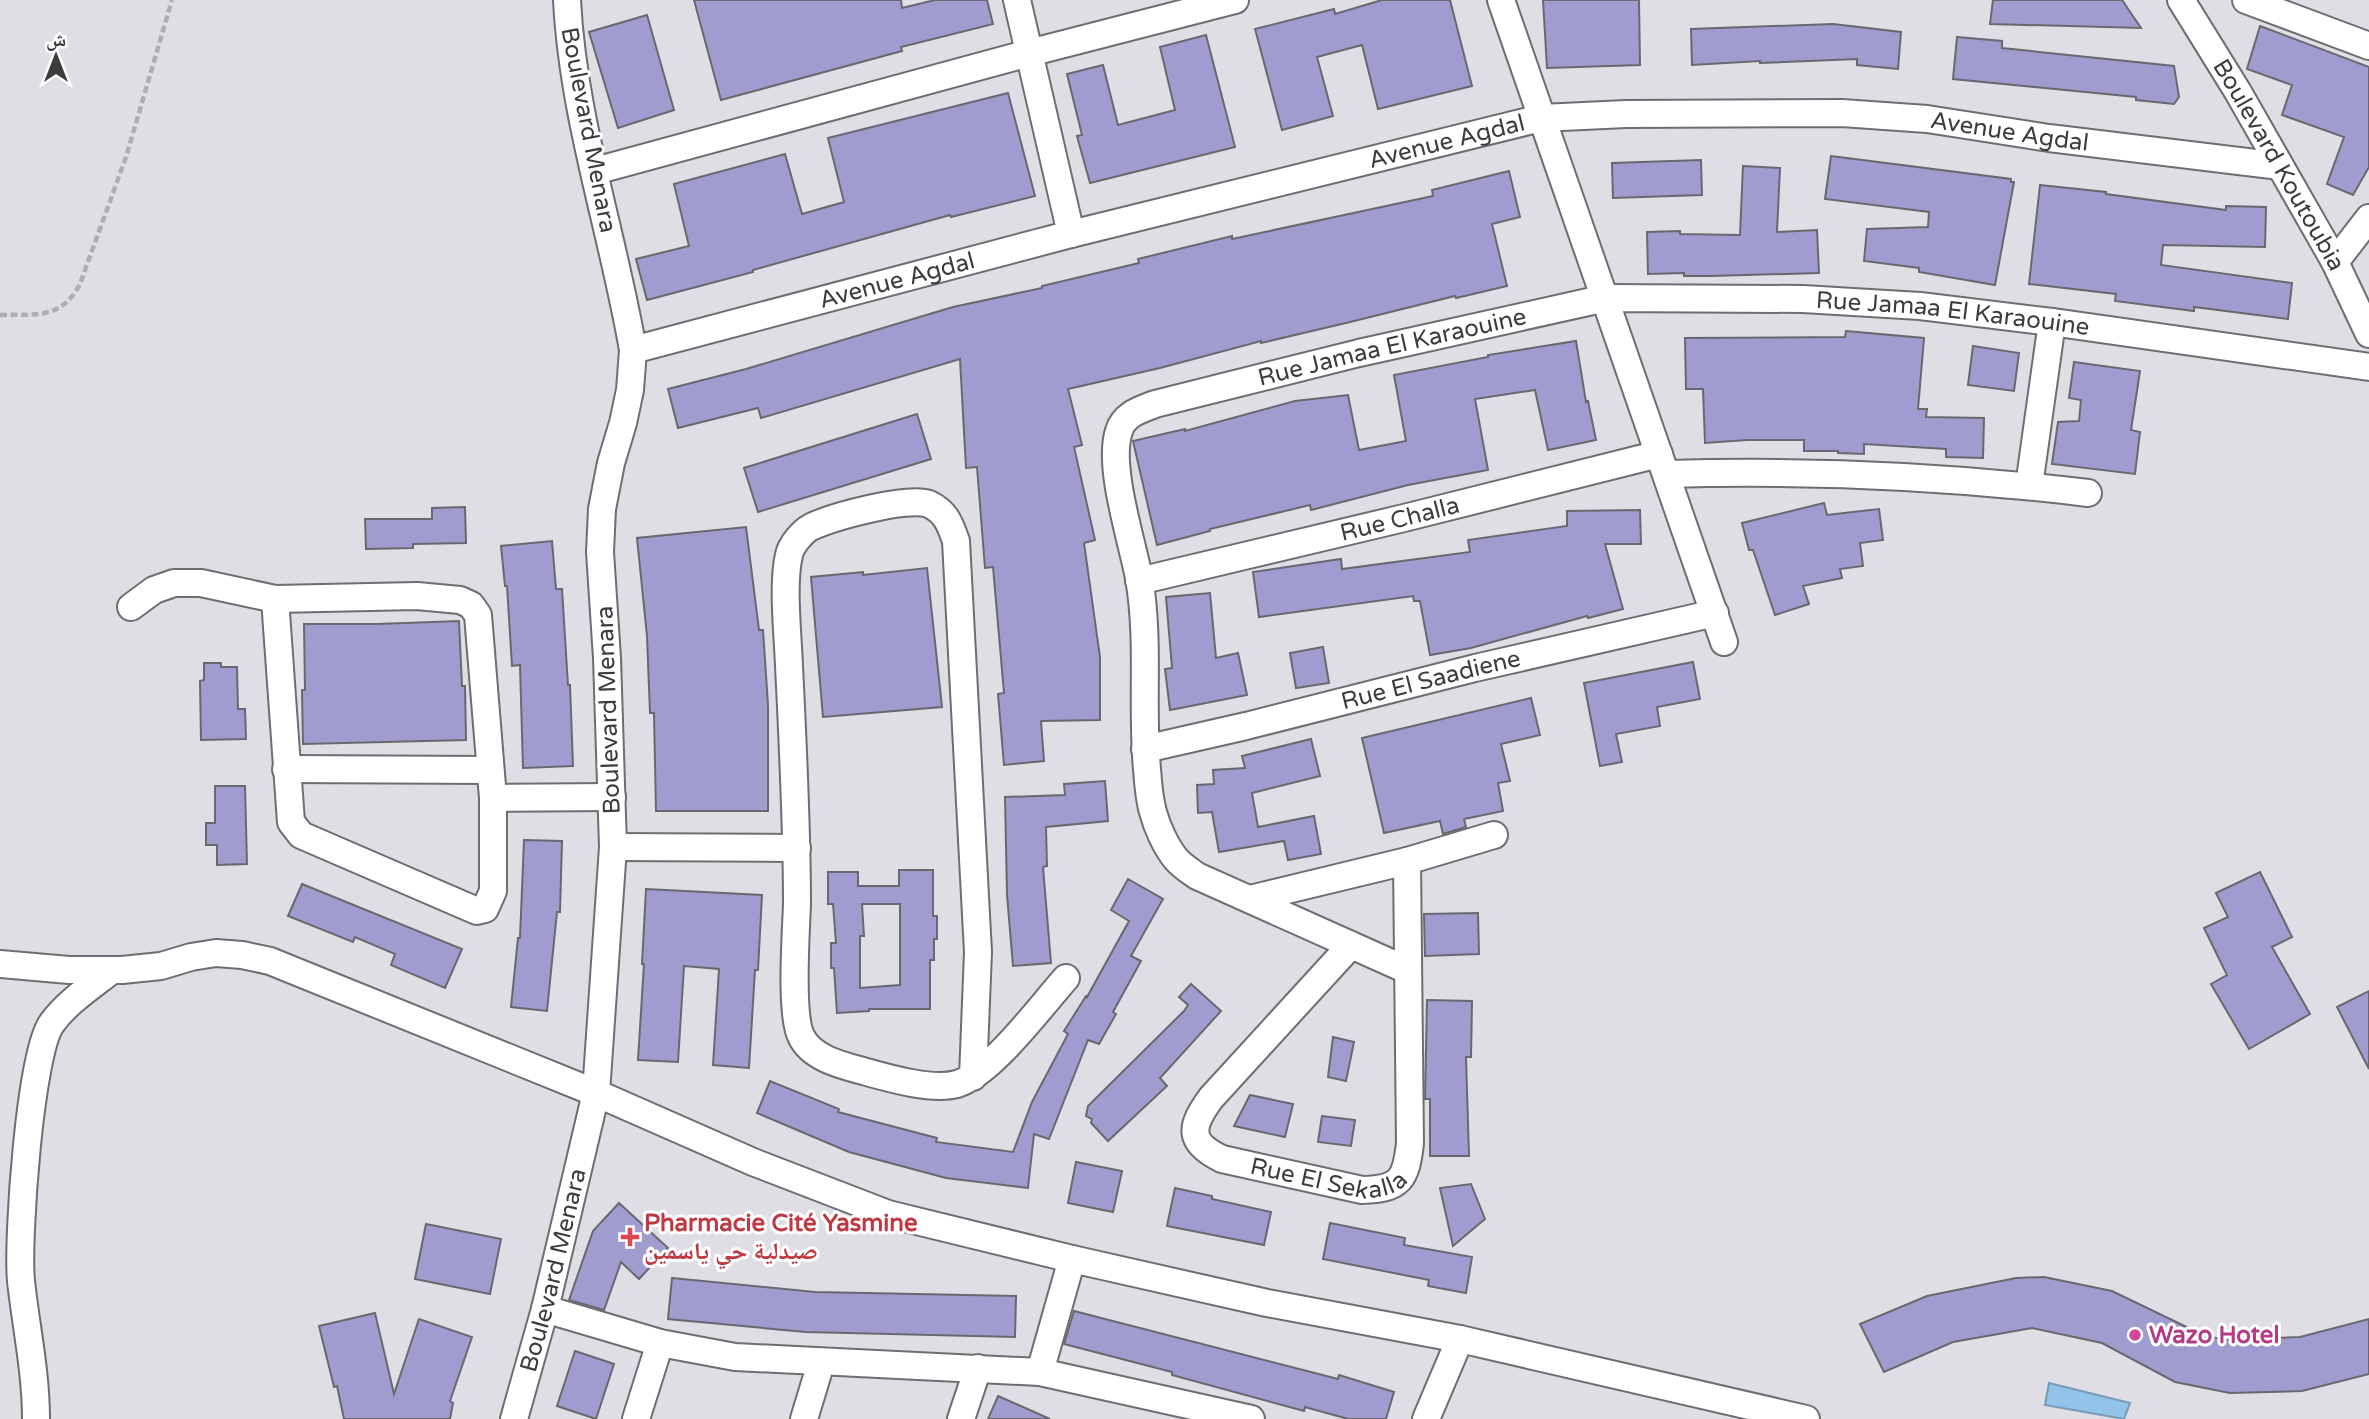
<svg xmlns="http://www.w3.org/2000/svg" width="2369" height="1419" font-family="'Varela Round','Noto Naskh Arabic',sans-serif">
  <rect width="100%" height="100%" fill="#dfdee5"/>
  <path fill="#92c4ea" stroke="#789bb6" stroke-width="2" d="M2049 1383 2130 1403 2124 1419 2045 1405Z"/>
  <path fill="#a19cd0" stroke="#69686e" stroke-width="2" fill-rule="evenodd" d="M694 0H901L902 8 935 0H987L993 24 901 47 902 51 721 100Z
    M1382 0H1450L1472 86 1378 109 1362 45 1317 57 1333 116 1282 130 1255 29 1334 9 1335 14Z
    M1543 0H1639L1640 65 1547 68Z
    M1993 0H2122L2141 28 1990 24Z
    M647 15 674 110 618 128 589 32Z
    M1833 24 1901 32 1898 69 1857 65V59L1760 63V61L1692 65 1691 29Z
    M2260 26 2369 67V167L2353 195 2327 184 2344 137 2282 115 2292 85 2247 69Z
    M1206 35 1235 147 1090 183 1077 136 1082 135 1067 74 1103 65 1118 125 1175 110 1160 47Z
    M1957 37 2002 41V48L2174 66 2179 97 2174 104 2136 100V97L1953 79Z
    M1008 93 1035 196 951 217 950 215 753 270V272L647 300 636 259 689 246 674 184 785 154 802 214 844 202 828 138Z
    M1831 156 2011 179V182H2014L1995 285 1919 272V268L1864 261 1867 229 1928 227 1929 212 1825 199Z
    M1701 160 1702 195 1613 198 1612 163Z
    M1743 166 1780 168 1777 232 1817 230 1819 273 1711 276H1684V273L1648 274 1647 232 1680 231V234L1740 235Z
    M1509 171 1520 217 1492 224 1507 286 1456 298 1455 296 1350 322 1261 343V341L1160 368 1068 389 1082 445 1074 447 1095 540 1084 543 1100 657V720L1041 721 1044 761 1004 765 998 694 1004 693 993 567 985 568 977 467 966 468 960 359 761 418 758 408 678 428 668 389 746 369 953 307 1042 288V286L1139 263 1138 259 1232 236V239L1433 196 1432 190Z
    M2040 185 2106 192V194L2226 210V206L2266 207 2265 247 2163 245 2161 265 2292 283 2288 319 2194 307V311L2115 301 2116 294 2029 284Z
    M1846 331 1924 338 1918 409H1927L1926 417 1984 418 1983 458 1946 457V449L1864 444V454L1838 453V451H1804V440H1747L1705 443 1703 389H1686L1685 338 1845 337Z
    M1576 341 1586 402 1588 401 1596 440 1548 450 1535 390 1475 399 1488 470 1408 485 1311 510 1310 505 1210 529V531L1157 545 1133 441 1185 429V431L1295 401 1348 395 1359 450 1406 441 1394 375 1488 357V355Z
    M1973 346 2019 353 2014 391 1968 385Z
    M2074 362 2140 371 2131 430 2140 432 2135 474 2052 464 2058 422 2079 421 2081 400 2069 398Z
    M917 414 931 459 758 512 744 468Z
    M1824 503 1827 515 1879 509 1883 540 1860 543 1863 566 1840 569 1842 578 1803 586 1809 604 1775 615 1753 550H1749L1742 523Z
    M465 507 466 543 413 544V548L366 549 365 519H432V508Z
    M1640 510 1641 544H1605L1623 609 1588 618 1587 616 1471 648 1430 655 1420 601H1414L1413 596 1259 617 1253 572 1341 559 1342 569 1470 552 1468 540 1567 526V511Z
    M746 527 759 630H763L768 705V811H656L654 713H650L647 636 637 538Z
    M552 541 556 589H562L568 685H570L573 766 523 768 520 665 512 666 507 586H505L501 546Z
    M927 568 942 707 823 717 811 577 863 572V575Z
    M1210 593 1216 658 1238 653 1247 695 1170 710 1165 669 1172 668 1166 597Z
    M459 621 462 686H465L466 740 303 744 302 690H305L304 624H377Z
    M1323 647 1329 683 1296 688 1290 653Z
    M1693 662 1700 699 1657 707 1660 726 1616 734 1622 762 1600 766 1584 683Z
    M204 663H221V667H237L238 709H245L246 739 201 740 200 681 204 680Z
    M1531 698 1540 735 1501 744 1510 781 1498 783 1503 811 1464 819 1466 827 1443 834 1440 821 1384 833 1362 738Z
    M1311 739 1320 776 1252 793 1258 827 1314 816 1321 854 1288 860 1284 841 1219 852 1212 812 1198 813 1197 785 1214 784 1213 770 1245 768 1242 756Z
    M1105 781 1108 821 1046 827 1047 866 1043 867 1051 963 1013 966 1007 895 1005 797 1065 795 1064 784Z
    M215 786H245L247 864 217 865V845H206V823H215Z
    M524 840 562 841 560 912H557L547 1011 511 1007 518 938H520Z
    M899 870H933V916H937V939H934V960H930V1009H869V1011L837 1013 834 968H831V943H836L833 904H828V872H858V886H899ZM862 904H900V985L860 988V936H864Z
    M2260 872 2292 937 2272 947 2310 1014 2249 1049 2211 984 2227 975 2204 928 2228 917 2216 893Z
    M1128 879 1163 899 1131 956 1141 961 1113 1012 1116 1014 1099 1044 1088 1040 1049 1139 1034 1134 1028 1188 946 1178 849 1152 757 1113 770 1081 839 1109 838 1112 937 1138 936 1142 1013 1152 1032 1102 1068 1034 1064 1031 1086 996 1087 997 1129 921 1111 910Z
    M302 884 462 949 445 988 391 965 395 954 355 937 353 942 288 916Z
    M646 889 762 895 758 970H755L749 1068 713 1065 719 969 684 966 678 1062 638 1060 644 964H642Z
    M1478 913 1479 954 1425 956 1424 914Z
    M1191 984 1221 1011 1160 1078 1167 1086 1108 1141 1091 1123 1092 1119 1086 1116 1088 1106 1184 1011 1188 1005 1179 997Z
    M2369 991V1069L2337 1007Z
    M1427 1000 1472 1001 1471 1057H1466L1469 1156H1430V1099H1425Z
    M1333 1037 1354 1042 1346 1081 1328 1077Z
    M1250 1095 1293 1104 1285 1137 1234 1126Z
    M1322 1116 1355 1120 1351 1146 1318 1142Z
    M1076 1162 1122 1171 1113 1212 1068 1203Z
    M1471 1184 1485 1219 1453 1246 1440 1188Z
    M1175 1188 1212 1196V1199L1271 1212 1264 1245 1167 1226Z
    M619 1203 668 1248 639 1279 621 1262 604 1310 569 1300 593 1231Z
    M1330 1223 1405 1238 1404 1245 1472 1257 1466 1293 1428 1286 1429 1280 1323 1259Z
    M426 1224 501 1239 490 1294 415 1279Z
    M2044 1277 2112 1291 2199 1333 2223 1340 2300 1337 2369 1319V1374L2302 1391 2230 1393 2175 1382 2102 1343 2032 1328 1953 1342 1884 1372 1860 1324 1927 1296 2016 1278Z
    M672 1278 815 1292 1016 1296 1015 1337 805 1332 668 1319Z
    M1074 1311 1338 1379 1339 1375 1394 1392 1386 1419H1348L1305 1407 1304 1411 1172 1375V1372L1064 1344Z
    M375 1313 394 1394 419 1319 472 1337 450 1401 453 1403 450 1419H344L337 1386 334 1387 319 1326Z
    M575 1351 614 1364 596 1419 557 1406Z
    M998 1396 1050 1419H988Z"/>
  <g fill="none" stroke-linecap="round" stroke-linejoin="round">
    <defs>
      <g id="minor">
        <path d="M1017 0 1071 234"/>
        <path d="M1501 0 1724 642"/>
        <path id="s1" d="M2181 0 2238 92 2335 262 2369 334"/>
        <path d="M2246 0 2369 46"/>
        <path d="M595 171 1029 53 1235 0"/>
        <path d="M2335 262 2369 218"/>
        <path id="s2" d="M633 350 1071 234 1541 118 1626 114 1842 113 1927 119 2049 138 2280 166"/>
        <path d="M1667 474C1807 470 1948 476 2088 493"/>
        <path d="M2029 486 2052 322"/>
        <path id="s3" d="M1139 581 1404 518 1659 454"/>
        <path d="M131 607 154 590 174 583H201L275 599 417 596 460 600 471 605 478 615 493 798V891L485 909 477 911 301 835 291 822 275 599"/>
        <path id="s4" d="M1145 749 1246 726 1475 668 1715 613"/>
        <path d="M286 769 490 770"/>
        <path d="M493 798 612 797"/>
        <path d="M613 847 797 848"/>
        <path d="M1250 899 1407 861 1494 835"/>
        <path id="s5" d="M1351 945 1211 1098C1190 1127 1187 1142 1222 1159L1362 1190C1401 1189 1406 1179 1410 1143L1407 861"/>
        <path d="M0 964 69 970H122L161 966 191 957 216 953 242 955 270 961 596 1093 753 1162 888 1214 1072 1259 1267 1303 1460 1339 1806 1419"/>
        <path id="s6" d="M1407 970 1197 876C1190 871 1182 866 1176 859 1166 847 1157 827 1153 812 1149 798 1148 783 1147 769 1141 706 1150 641 1139 578 1132 541 1107 465 1119 431 1124 414 1140 410 1155 404L1359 353 1606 298 1803 299 1920 306 2052 322 2369 367"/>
        <path d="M973 1077 978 952 956 541C950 524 946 512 929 504 908 496 832 517 811 527 802 532 791 545 789 555 782 584 788 636 789 666 793 746 797 825 797 904 796 933 790 1013 801 1036 811 1058 841 1065 863 1071 888 1078 932 1091 957 1084 991 1074 1041 1006 1066 978"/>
        <path d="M545 1309 660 1343 735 1357 1040 1372 1251 1419"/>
        <path d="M1040 1372 1072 1259"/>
        <path d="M36 1419C36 1372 26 1327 21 1281 17 1240 30 1052 52 1023 67 1002 92 986 112 970"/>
        <path id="s7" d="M514 1419 545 1309 596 1093 613 847 607 658 600 552 602 509 611 463 623 423 630 390 633 350C613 233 573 119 567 0"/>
        <path d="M636 1419 660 1343"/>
        <path d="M804 1419 821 1363"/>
        <path d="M961 1419 978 1368"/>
        <path d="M1426 1419 1460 1339"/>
      </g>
    </defs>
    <use href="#minor" stroke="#6d6d72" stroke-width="30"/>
    <path stroke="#adadb2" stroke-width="4.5" stroke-dasharray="7 3.5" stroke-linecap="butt" d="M0 315C36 314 61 320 80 284L126 157 172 0"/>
    <use href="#minor" stroke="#fff" stroke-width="26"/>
  </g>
  <path fill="#e0444e" stroke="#fff" stroke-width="2.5" d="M626.5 1226.5h7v7h7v7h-7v7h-7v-7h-7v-7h7z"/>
  <circle fill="#d1479c" stroke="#fff" stroke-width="2.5" cx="2135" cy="1335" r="7"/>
  <g text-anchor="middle" stroke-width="6" stroke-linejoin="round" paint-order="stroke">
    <g font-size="24" fill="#3c3c3e" stroke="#fff">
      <text transform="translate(589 130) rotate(79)" y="8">Boulevard Menara</text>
      <text dy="8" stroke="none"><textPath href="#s2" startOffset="1407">Avenue Agdal</textPath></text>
      <text dy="8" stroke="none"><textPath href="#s2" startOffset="840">Avenue Agdal</textPath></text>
      <text dy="8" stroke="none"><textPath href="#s1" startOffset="192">Boulevard Koutoubia</textPath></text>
      <text dy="8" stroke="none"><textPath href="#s2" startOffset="273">Avenue Agdal</textPath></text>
      <text dy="8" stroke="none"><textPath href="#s6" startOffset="1552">Rue Jamaa El Karaouine</textPath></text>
      <text dy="8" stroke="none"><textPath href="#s6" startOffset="985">Rue Jamaa El Karaouine</textPath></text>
      <text dy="8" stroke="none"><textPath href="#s3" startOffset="268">Rue Challa</textPath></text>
      <text dy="8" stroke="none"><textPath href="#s4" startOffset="294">Rue El Saadiene</textPath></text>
      <text transform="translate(608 710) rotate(-92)" y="8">Boulevard Menara</text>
      <text dy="8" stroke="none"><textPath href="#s5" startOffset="394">Rue El Sekalla</textPath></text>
      <text dy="8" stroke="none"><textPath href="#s7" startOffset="154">Boulevard Menara</textPath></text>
    </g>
    <g font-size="24" font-weight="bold" fill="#be3a42" stroke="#fff" text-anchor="start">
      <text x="644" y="1231">Pharmacie Cité Yasmine<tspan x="644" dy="28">صيدلية حي ياسمين</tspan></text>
    </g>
    <g font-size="24" font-weight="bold" fill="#b23c85" stroke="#fff" text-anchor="start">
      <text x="2149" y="1343">Wazo Hotel</text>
    </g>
  </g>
  <g transform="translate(56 56)" stroke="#ffffff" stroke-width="5" paint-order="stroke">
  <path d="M0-5L12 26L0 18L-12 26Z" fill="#3c3c3e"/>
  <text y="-10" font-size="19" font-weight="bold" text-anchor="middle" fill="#3c3c3e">ش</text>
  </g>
</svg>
